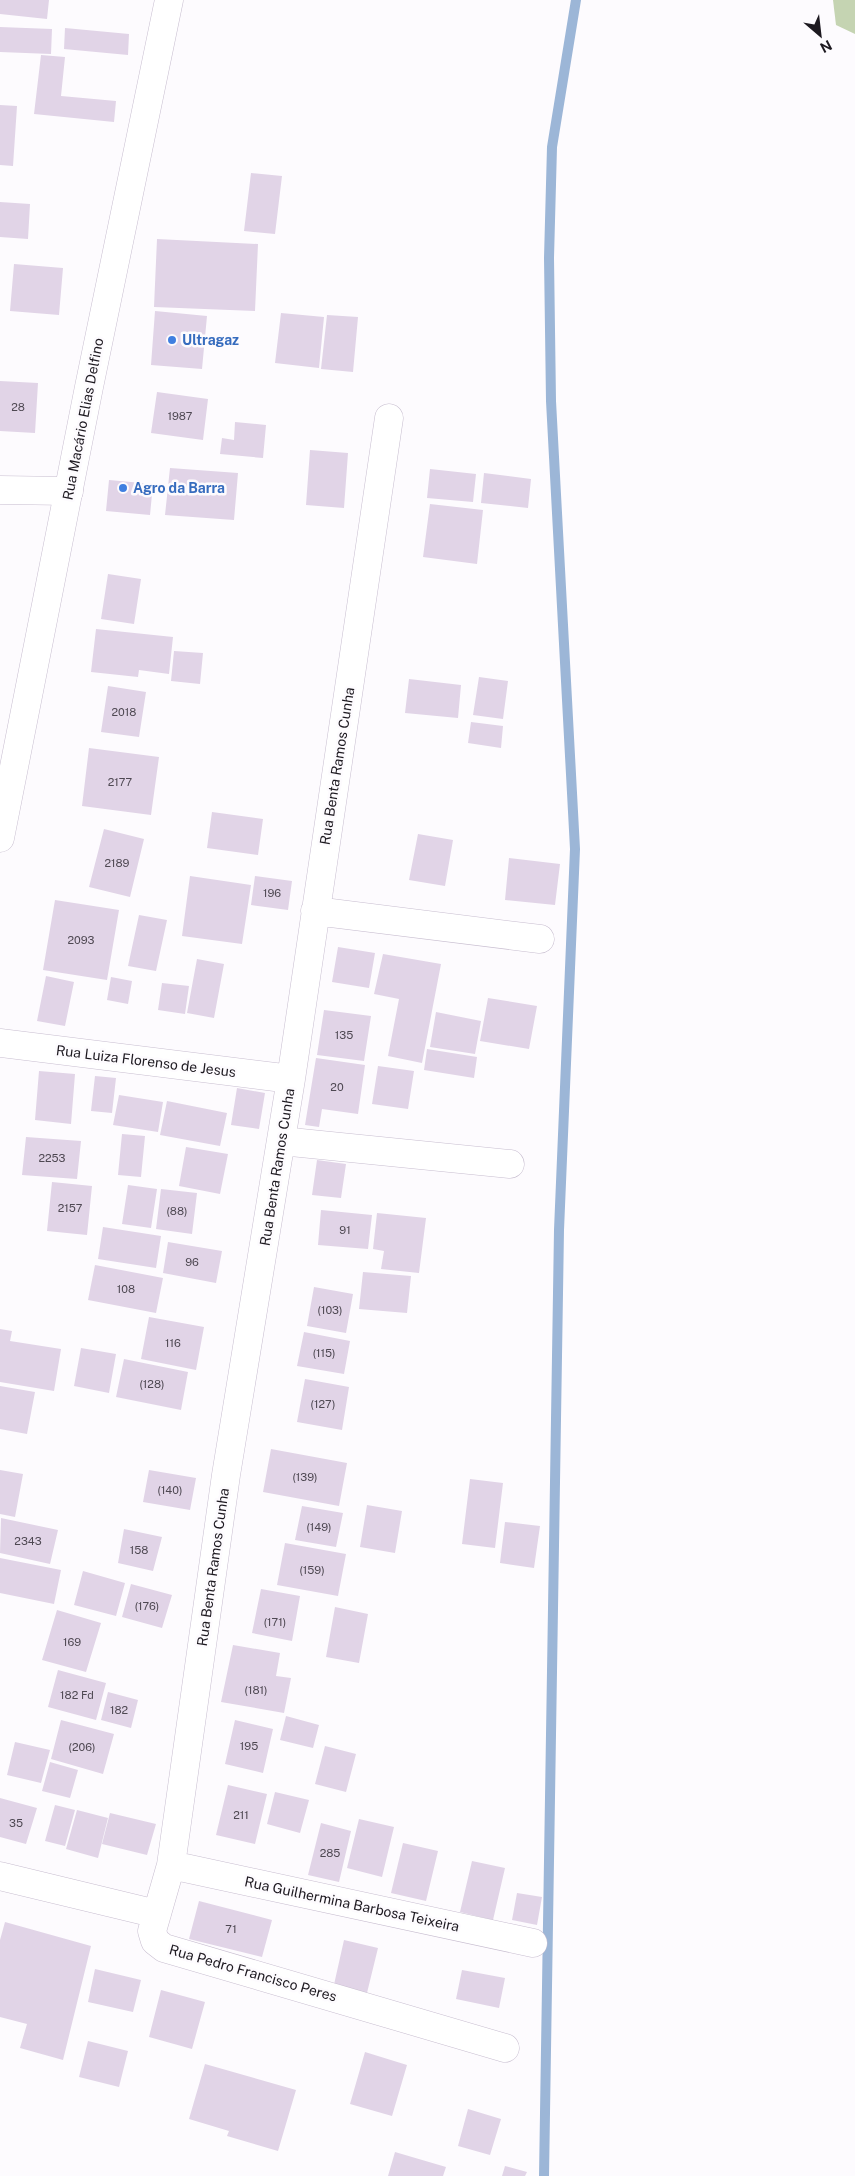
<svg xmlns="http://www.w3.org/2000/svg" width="855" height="2176" font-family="'Public Sans',sans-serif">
  <rect width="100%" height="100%" fill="#fdfbfe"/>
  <path fill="#c5d4b2" d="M833 0H855V34L836 25Z"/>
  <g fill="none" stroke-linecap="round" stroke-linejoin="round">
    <path stroke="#9cb6d7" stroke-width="10" d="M544 2176 559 1230 575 849 551 401 549 258 552 147 576 0"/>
  </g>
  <path fill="#e1d4e7" d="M0 0H49L47 19 0 14Z
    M0 27 52 29 51 54 0 52Z
    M65 28 129 34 128 55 64 49Z
    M41 55 65 57 61 96 116 101 114 122 34 114Z
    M0 105 17 106 13 166 0 165Z
    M251 173 282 176 275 234 244 231Z
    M0 202 30 204 28 239 0 237Z
    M157 239 258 244 255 311 154 307Z
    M14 264 63 268 59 315 10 311Z
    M155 311 207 316 202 369 151 365Z
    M281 313 324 317 319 368 275 363Z
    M327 315 358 317 353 372 321 369Z
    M0 381 38 383 35 433 0 431Z
    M157 392 208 399 203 440 151 433Z
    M235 422 266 425 263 458 220 454 222 438 234 440Z
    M310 450 348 453 344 508 306 505Z
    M170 468 238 473 234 520 165 515Z
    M430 469 476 474 473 502 427 498Z
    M484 473 531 479 528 508 481 503Z
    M109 480 153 484 150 515 106 511Z
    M430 504 483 510 477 564 423 557Z
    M108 574 141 579 134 624 101 619Z
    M96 629 173 637 169 674 139 670 138 677 91 672Z
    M174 651 203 653 200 684 171 681Z
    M479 677 508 681 503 719 473 715Z
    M409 679 461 685 458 718 405 713Z
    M108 686 146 692 139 737 101 732Z
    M471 722 503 726 501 748 468 743Z
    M89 748 159 757 151 815 82 806Z
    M212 812 263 819 258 855 207 848Z
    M104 829 144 839 130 897 89 887Z
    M418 834 453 840 445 886 409 880Z
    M509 858 560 864 555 905 505 900Z
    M190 876 251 885 242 944 182 936Z
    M255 876 292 881 288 910 251 905Z
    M55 900 119 910 107 980 43 970Z
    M139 915 167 920 156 971 128 966Z
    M338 947 375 953 369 988 332 982Z
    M383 954 441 964 422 1063 388 1056 399 999 374 994Z
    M197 959 224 964 214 1018 187 1013Z
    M46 976 74 982 65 1026 37 1021Z
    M111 977 132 981 128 1004 107 1000Z
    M162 983 189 986 185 1014 158 1010Z
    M488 998 537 1006 529 1049 480 1041Z
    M324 1010 371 1016 364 1061 317 1055Z
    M436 1012 481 1021 475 1054 430 1047Z
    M427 1049 477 1057 474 1078 424 1070Z
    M316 1058 365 1065 358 1114 322 1109 319 1127 305 1125Z
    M378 1066 414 1071 408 1109 372 1104Z
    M39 1071 75 1074 71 1124 35 1120Z
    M95 1076 116 1078 112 1113 91 1111Z
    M237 1088 265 1093 259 1129 231 1125Z
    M119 1095 163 1102 158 1132 113 1125Z
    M167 1101 227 1113 220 1146 160 1135Z
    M122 1134 145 1136 141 1177 118 1175Z
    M26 1137 81 1141 77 1179 22 1175Z
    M186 1147 228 1154 220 1194 179 1186Z
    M317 1160 346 1164 341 1198 312 1195Z
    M52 1182 92 1186 87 1235 47 1231Z
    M128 1185 157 1189 151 1228 122 1224Z
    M161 1189 197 1193 192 1234 156 1229Z
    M321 1210 372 1215 368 1249 318 1245Z
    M377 1213 426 1218 419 1273 381 1269 384 1251 373 1249Z
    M103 1227 161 1236 156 1268 98 1259Z
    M168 1242 222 1251 216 1283 163 1273Z
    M95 1265 163 1278 156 1313 88 1300Z
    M363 1272 411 1276 407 1313 359 1309Z
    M314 1287 353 1294 346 1333 307 1326Z
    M149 1317 204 1327 196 1370 141 1359Z
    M0 1329 12 1331 10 1341 61 1349 54 1391 0 1382Z
    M304 1332 350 1341 344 1374 297 1366Z
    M81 1348 116 1354 109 1393 74 1386Z
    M124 1359 188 1372 181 1410 116 1397Z
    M305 1379 349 1387 342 1430 297 1422Z
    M0 1386 35 1392 27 1434 0 1429Z
    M271 1449 347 1463 339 1506 263 1492Z
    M0 1470 23 1474 15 1517 0 1514Z
    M149 1470 196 1478 190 1510 143 1502Z
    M470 1479 503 1483 495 1548 462 1544Z
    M367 1505 402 1511 395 1553 360 1547Z
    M302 1506 343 1513 336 1547 295 1540Z
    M1 1518 58 1530 50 1564 0 1553Z
    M505 1522 540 1526 534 1568 500 1563Z
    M124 1529 162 1537 153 1571 118 1563Z
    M285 1543 346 1554 338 1596 277 1585Z
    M0 1558 61 1570 54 1604 0 1593Z
    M83 1571 125 1583 116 1616 74 1605Z
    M131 1584 172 1595 162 1628 122 1617Z
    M261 1589 300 1596 292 1641 252 1633Z
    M335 1607 368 1614 359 1663 326 1657Z
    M57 1610 101 1623 86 1672 42 1660Z
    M233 1645 280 1653 276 1676 291 1678 284 1713 221 1702Z
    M58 1670 106 1683 96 1720 48 1707Z
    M108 1692 138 1700 131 1728 101 1720Z
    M286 1716 319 1725 313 1748 280 1740Z
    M61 1720 114 1734 103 1774 51 1759Z
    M235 1720 273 1729 263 1773 225 1764Z
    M15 1742 50 1750 41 1783 7 1775Z
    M325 1746 356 1754 346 1792 315 1784Z
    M50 1762 78 1770 70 1798 42 1791Z
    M228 1785 267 1794 255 1844 216 1835Z
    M275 1792 309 1800 300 1833 267 1824Z
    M0 1798 37 1808 26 1844 0 1837Z
    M55 1805 75 1810 65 1846 45 1841Z
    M77 1810 108 1818 98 1858 66 1849Z
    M110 1813 156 1824 147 1855 102 1844Z
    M359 1819 394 1827 382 1877 347 1868Z
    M321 1823 351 1831 339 1882 308 1875Z
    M403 1843 438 1851 426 1901 391 1893Z
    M472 1861 505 1868 493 1920 460 1912Z
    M517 1893 542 1897 537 1925 512 1920Z
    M199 1901 272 1920 262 1957 189 1939Z
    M5 1922 91 1946 63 2060 20 2048 27 2024 0 2017V1940Z
    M344 1940 378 1948 366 1997 333 1989Z
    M95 1969 141 1980 133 2012 88 2002Z
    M462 1970 505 1978 499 2008 456 1999Z
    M161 1990 205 2002 192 2049 149 2037Z
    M88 2041 128 2051 119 2087 79 2077Z
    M365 2052 407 2065 392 2116 350 2104Z
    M205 2064 296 2090 278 2151 227 2136 229 2131 189 2119Z
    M468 2109 501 2119 490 2155 458 2146Z
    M395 2152 446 2167 443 2176H388Z
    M505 2166 527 2172 525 2176H502Z"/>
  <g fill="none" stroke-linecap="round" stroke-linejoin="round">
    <defs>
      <path id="minor" d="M389 418 291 1079 226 1475 171 1865 152 1931 155 1941 164 1948 505 2048
        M0 490 69 491
        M315 911 540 939
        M0 1043 291 1079
        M281 1141 510 1164
        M171 1865 533 1943
        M0 1876 157 1914"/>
      <path id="secondary" d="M0 838 89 387 169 0"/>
    </defs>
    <use href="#minor" stroke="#c8bed0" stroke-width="29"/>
    <use href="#secondary" stroke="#c8bed0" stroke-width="29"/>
    <use href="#minor" stroke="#fff" stroke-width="28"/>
    <use href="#secondary" stroke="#fff" stroke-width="28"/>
  </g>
  <g fill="#3f7fe0" stroke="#fdfbfe" stroke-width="2">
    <circle cx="172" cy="340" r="5"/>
    <circle cx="123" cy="488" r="5"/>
  </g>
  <g text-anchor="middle" stroke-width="5" stroke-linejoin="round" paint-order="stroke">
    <g font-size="11" fill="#4e4852">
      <text x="18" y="411">28</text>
      <text x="180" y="420">1987</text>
      <text x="124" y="716">2018</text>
      <text x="120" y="786">2177</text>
      <text x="117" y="867">2189</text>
      <text x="272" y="897">196</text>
      <text x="81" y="944">2093</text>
      <text x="344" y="1039">135</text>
      <text x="337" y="1091">20</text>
      <text x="52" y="1162">2253</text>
      <text x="70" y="1212">2157</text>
      <text x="177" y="1215">(88)</text>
      <text x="345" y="1234">91</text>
      <text x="192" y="1266">96</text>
      <text x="126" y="1293">108</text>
      <text x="330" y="1314">(103)</text>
      <text x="173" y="1347">116</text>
      <text x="324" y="1357">(115)</text>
      <text x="152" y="1388">(128)</text>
      <text x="323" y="1408">(127)</text>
      <text x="305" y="1481">(139)</text>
      <text x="170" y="1494">(140)</text>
      <text x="319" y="1531">(149)</text>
      <text x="28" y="1545">2343</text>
      <text x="139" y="1554">158</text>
      <text x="312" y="1574">(159)</text>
      <text x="147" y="1610">(176)</text>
      <text x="275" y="1626">(171)</text>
      <text x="72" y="1646">169</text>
      <text x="256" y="1694">(181)</text>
      <text x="77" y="1699">182 Fd</text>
      <text x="119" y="1714">182</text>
      <text x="249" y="1750">195</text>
      <text x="82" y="1751">(206)</text>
      <text x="241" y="1819">211</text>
      <text x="16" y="1827">35</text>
      <text x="330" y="1857">285</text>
      <text x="231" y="1933">71</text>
    </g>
    <g font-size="14" font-weight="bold" fill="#366cbe" stroke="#fdfbfe" text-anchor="start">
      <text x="182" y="345">Ultragaz</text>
      <text x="133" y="493">Agro da Barra</text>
    </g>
    <g font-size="14" fill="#1d1920" stroke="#fdfbfe">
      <text transform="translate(83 419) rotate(-79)" y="5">Rua Macário Elias Delfino</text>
      <text transform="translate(337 766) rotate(-81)" y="5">Rua Benta Ramos Cunha</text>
      <text transform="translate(146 1061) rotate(7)" y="5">Rua Luiza Florenso de Jesus</text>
      <text transform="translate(277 1167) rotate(-81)" y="5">Rua Benta Ramos Cunha</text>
      <text transform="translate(213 1567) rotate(-82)" y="5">Rua Benta Ramos Cunha</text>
      <text transform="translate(352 1904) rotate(12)" y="5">Rua Guilhermina Barbosa Teixeira</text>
      <text transform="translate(253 1973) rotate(16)" y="5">Rua Pedro Francisco Peres</text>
    </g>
  </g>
  <g transform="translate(820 35) rotate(152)" stroke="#fdfbfe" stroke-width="4" paint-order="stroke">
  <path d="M0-4L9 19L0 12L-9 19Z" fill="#1d1920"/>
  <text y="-8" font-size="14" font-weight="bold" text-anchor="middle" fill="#1d1920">N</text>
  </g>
</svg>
